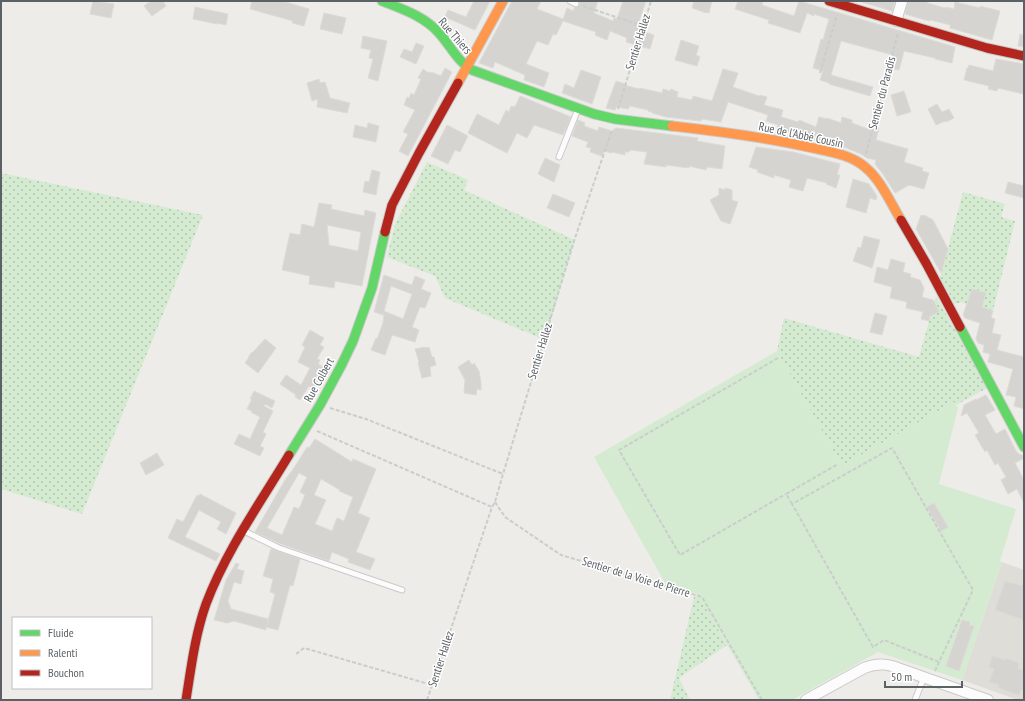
<svg xmlns="http://www.w3.org/2000/svg" width="1025" height="701" font-family="'PT Sans Narrow',sans-serif">
  <defs>
    <pattern id="grass-dots" width="8" height="8" patternUnits="userSpaceOnUse"><rect width="8" height="8" fill="#d5ebd1"/><path d="M2 2h.1M6 6h.1" fill="none" stroke="#b0c2ad" stroke-width="1.8" stroke-linecap="round"/></pattern>
  </defs>
  <rect width="100%" height="100%" fill="#edece8"/>
  <path fill="#dfddd7" d="M1002 562 1024 570V700H1018L962 680Z"/>
  <path fill="url(#grass-dots)" d="M427 162 468 180 464 190 575 240 545 340 445 298 435 276 387 257 395 224Z
    M1 173 203 215 82 514 1 489Z
    M963 192 1005 204 1001 217 1015 221 993 311 988 309 980 323 967 319 966 304 961 302 955 304 940 278Z
    M936 296 987 388 956 405 954 402 842 466 777 351 784 318 919 357Z
    M698 594 727 645 679 678 690 700H670L694 597Z"/>
  <path fill="#d5ebd1" d="M777 351 842 466 954 402 958 408 939 484 1016 509 1000 561 1002 562 962 680 878 652 792 700H759L698 594 665 585V583L594 457Z"/>
  <path fill="#d5d4d1" stroke="#dcdbd6" fill-rule="evenodd" d="M93 1 114 4 111 18 90 14Z
    M151 1H163L166 6 152 16 144 6Z
    M252 1H282L309 9 304 26 292 23 293 21 250 9Z
    M474 1H490L475 30 445 17 448 10 466 17Z
    M512 1H541L537 9 563 19 567 8 573 11 574 8H577L579 6 580 3 579 1H598L594 13 613 21 614 18 617 19 623 1H646L637 27 639 28 638 30 654 35 650 49 626 42 627 38 610 31 607 40 595 35 596 32 563 21 556 35 553 34 548 45 537 41 526 64 549 73 544 87 524 80 525 75 495 62 493 68 479 63Z
    M694 1H712L709 13 706 12V13L692 8Z
    M738 1H763L762 5 794 16 799 1 955 47 952 63 935 59V58L904 51 899 70 890 68 893 55 841 41 831 75 873 87 870 96 829 84V83L820 80 823 71 813 68 821 39 823 40 829 19 814 14V16L807 13 800 33 768 23 769 20 735 9Z
    M863 1H895L892 11 862 2Z
    M908 1H928L927 3 945 8 946 7 954 9 955 2 980 8V6L1000 11 992 40 950 28V25L931 20 929 21 905 14Z
    M195 7 228 14 226 25 217 23V24L193 19Z
    M324 13 346 18 342 34 320 29Z
    M1020 34 1024 35V47L1018 46Z
    M363 36 387 41 378 81 368 78 373 59 369 58 371 50 361 48Z
    M681 40 699 46 696 55 700 57 697 66 675 60Z
    M416 43 424 46 416 64 400 57 404 49 412 52Z
    M996 59 1024 64V89L1023 94 998 88 997 91 988 89 989 86 964 80 967 68H968L969 65 993 71Z
    M445 68 452 72 408 156 399 151 408 134 403 132 415 110 404 105 407 97 409 98 411 93 414 95 421 79 418 78 423 69 427 72 434 73 441 76Z
    M723 69 738 73 733 87 759 96 760 95 767 97 764 105 783 110 781 117 798 122 799 120 816 127 819 117 827 119V118L841 123 842 117 852 120V123L868 129 869 124 879 128 876 140 908 149 904 162 923 168 922 171 929 173 924 189 909 185 895 193 883 174 875 164 876 160 867 158 861 154 844 147 777 130 778 125 766 121 768 115 728 102 721 122 702 119 701 121 666 117 652 113V112L648 111V110L630 106 628 109 616 107 615 110 606 108 616 81 625 84 624 85 639 89 640 88 662 93 663 89 670 91 671 89 678 92 677 97 692 100 693 96 712 101Z
    M581 70 601 77 592 104 562 93 565 84 574 88Z
    M319 79 320 83 325 82 330 98 350 103 347 113 317 107 318 99 312 101 307 83Z
    M904 91 911 112 897 116 891 95Z
    M520 96 571 117 563 135 534 125 527 138 517 133 507 153 468 133 477 114 499 125 506 110 509 112 511 106 515 107Z
    M937 104 942 112 949 109 954 118 946 122 945 121 936 125 928 109Z
    M578 120 585 123 584 126 598 131 599 127 612 131 616 128 681 136 698 138 697 141 725 146 722 169 707 167 706 170 689 166V168L666 165V167L644 164 647 152 630 150 629 152H625V155L612 152 611 153 604 151 602 156 590 152 591 148 586 147 588 142 572 136Z
    M368 123 379 126 376 142 353 137 355 125 367 128Z
    M447 125 468 136 460 152 455 150 448 164 431 156Z
    M756 147 793 152 840 164 837 175H840L836 188 826 184 827 183 807 178 803 191 789 187 791 180 774 175V178L757 172 758 170 749 167Z
    M545 158 560 165 554 182 538 174Z
    M372 170 380 172 376 195 363 192 365 181 369 182Z
    M853 179 869 184 877 196 876 200 870 198 866 213 846 207Z
    M1008 182 1024 186V198L1005 193Z
    M719 188 725 190V188L732 190V200L738 202 730 224 721 221 710 200 719 195Z
    M553 194 575 203 569 217 547 208Z
    M319 203 332 205 331 209 364 216 365 210 376 213 362 286 335 281 334 288 309 284 310 276 282 270 290 233 300 235 302 224 314 227ZM327 225 361 232 358 251 329 245Z
    M921 215 923 216 924 215 933 220 948 249 941 273 916 229Z
    M864 236 880 240 872 268 853 261 858 247 861 248Z
    M891 259 905 263 903 272 911 274 910 277 920 280 924 288 922 297 933 300 939 312 930 316 929 321 921 319 923 312 906 308 907 302 890 298 892 287 874 282 877 267 888 270Z
    M384 275 412 285 415 276 425 280 421 289 431 293 425 308 420 307 412 327 419 330 415 342 392 335 385 355 371 350 376 338 377 339 383 323 384 313 383 315 374 312ZM391 286 412 294 403 319 384 311Z
    M972 289 986 293 982 307 993 311 991 318 995 319 992 333 1001 335 997 350 1024 357V409L1014 406 1016 397 1006 395 1013 369 988 362 990 354 983 352 984 345 978 343 976 339 980 323 965 318 963 315Z
    M875 313 887 316 882 335 870 332Z
    M310 330 324 338 320 345 324 347 317 359 320 360 318 364 325 368 314 389 309 386 300 400 295 397 296 395 280 384 286 375 301 385 310 368 298 362 305 347 302 345Z
    M265 339 276 348 258 373 245 363 249 357V356L251 353 253 352Z
    M425 347 426 348 429 347 432 357H434L436 365 430 367 431 376 422 378 418 363 419 362 415 349Z
    M469 360 472 365 474 363 479 371 481 383V390L477 389 476 395 464 393 465 380 458 367Z
    M254 391 275 401 272 408 265 404 264 406 273 411 263 432 266 434 260 446 264 448 260 456 234 444 239 434 250 439 260 417 251 412 252 411 247 409 252 399H250Z
    M986 395 995 410 985 415 996 434 1005 429 1016 451 1019 454 1024 456V458L1015 463 1024 480V503L1017 489 1008 494 1001 480 1006 477 998 463 995 465 987 450 985 452 975 435 979 433 967 413 961 416 964 405 976 399V400Z
    M315 439 352 462 353 459 376 469 358 513 370 518 356 552 375 559 370 570 348 562 349 559 332 552 329 561 281 544 255 532 285 480 294 468 307 447 309 448ZM299 473 307 477 300 492 305 495 299 509 294 507 282 535 267 528ZM321 479 340 490 339 491 353 497 344 521 337 518 332 531 315 524 326 500 314 495Z
    M157 453 164 465 146 475 140 463Z
    M200 494 236 513 226 534 217 529 221 522 199 510 185 537 220 554 216 561 168 538 177 519 183 522 197 495 199 496Z
    M934 503 948 527 941 531 927 507Z
    M271 549 300 559 293 586 290 585 278 630 266 627V630L234 621 227 623 214 620 226 580 236 563 239 564 237 569 244 571 241 584 234 582 228 601 231 609 268 619 267 625 275 594 270 592 273 579 263 576Z
    M1005 581 1024 586V620L995 610Z
    M962 620 970 622 969 625 974 626 959 671 946 666Z
    M992 656 1005 660 1006 658 1019 663 1018 668 1024 670V691L1021 690 1019 695 998 688 999 685 989 682 994 669 989 667Z"/>
  <g fill="none" stroke-linecap="round" stroke-linejoin="round">
    <defs>
      <path id="lane" d="M570 1 576 4
        M559 157 578 109
        M244 531 279 548 402 590
        M915 700 924 677"/>
      <path id="street" d="M896 21 902 1
        M806 700 864 668C874 664 882 663 892 666L988 700"/>
      <path id="fast" d="M382 1C402 9 424 16 439 33 450 45 457 61 472 70L594 114 615 119 672 126
        M960 327 1024 447
        M289 455 320 405 341 366 353 341 372 288 385 232"/>
      <path id="slow" d="M458 83 503 1
        M672 126C717 131 763 137 808 147 826 151 850 154 865 167 881 180 890 202 901 220"/>
      <path id="jam" d="M829 1 987 48 1024 56
        M901 220 926 263 960 327
        M385 232 392 205 419 153 458 83
        M186 700C191 668 195 635 206 604 226 551 260 503 289 455"/>
    </defs>
    <use href="#lane" stroke="#cacaca" stroke-width="7"/>
    <use href="#street" stroke="#cacaca" stroke-width="12"/>
    <use href="#fast" stroke="#c9c9c8" stroke-width="11"/>
    <use href="#slow" stroke="#c9c9c8" stroke-width="11"/>
    <use href="#jam" stroke="#c9c9c8" stroke-width="11"/>
    <path stroke="#c9cecb" stroke-width="2" stroke-dasharray="4 2" stroke-linecap="butt" d="M583 6 643 26
      M820 73 837 15
      M618 109 651 1
      M866 154 898 33
      M778 358 619 450 680 555 786 494
      M330 408 366 419 503 474
      M317 431 492 507
      M495 502 505 517 561 555 702 597 762 700
      M792 504 786 494 838 464
      M296 654 304 648 432 685
      M935 671 939 662 973 590 892 448 792 504 873 647 884 640 939 662
      M427 700 492 507 495 502 503 474 575 238 612 130"/>
    <use href="#lane" stroke="#fcfcfc" stroke-width="5"/>
    <use href="#street" stroke="#fcfcfc" stroke-width="10"/>
    <use href="#fast" stroke="#63d668" stroke-width="9"/>
    <use href="#slow" stroke="#ff974d" stroke-width="9"/>
    <use href="#jam" stroke="#b3261e" stroke-width="9"/>
  </g>
  <g text-anchor="middle" stroke-width="3" stroke-linejoin="round" paint-order="stroke">
    <g font-size="12" fill="#5c6166" stroke="#fff">
      <text transform="translate(455 36) rotate(49)" y="4">Rue Thiers</text>
      <text transform="translate(638 42) rotate(-73)" y="4">Sentier Hallez</text>
      <text transform="translate(882 93) rotate(-75)" y="4">Sentier du Paradis</text>
      <text transform="translate(801 135) rotate(12)" y="4">Rue de l'Abbé Cousin</text>
      <text transform="translate(540 351) rotate(-73)" y="4">Sentier Hallez</text>
      <text transform="translate(319 380) rotate(-61)" y="4">Rue Colbert</text>
      <text transform="translate(636 577) rotate(17)" y="4">Sentier de la Voie de Pierre</text>
      <text transform="translate(441 659) rotate(-72)" y="4">Sentier Hallez</text>
    </g>
  </g>
  <rect width="1025" height="701" fill="none" stroke="#5c6166" stroke-width="4"/>
  <rect x="12" y="617" width="140" height="72" fill="#ffffff" stroke="#bec0c2"/>
  <rect x="20" y="630" width="20" height="6" fill="#63d668" stroke="#bec0c2"/>
  <text x="48" y="637" font-size="12" fill="#5c6166">Fluide</text>
  <rect x="20" y="650" width="20" height="6" fill="#ff974d" stroke="#bec0c2"/>
  <text x="48" y="657" font-size="12" fill="#5c6166">Ralenti</text>
  <rect x="20" y="670" width="20" height="6" fill="#b3261e" stroke="#bec0c2"/>
  <text x="48" y="677" font-size="12" fill="#5c6166">Bouchon</text>
  <path d="M885 681v6h77v-6" fill="none" stroke="#5c6166" stroke-width="2"/>
  <text x="891" y="681" font-size="12" fill="#5c6166" stroke="#ffffff" stroke-width="3" paint-order="stroke">50 m</text>
</svg>
